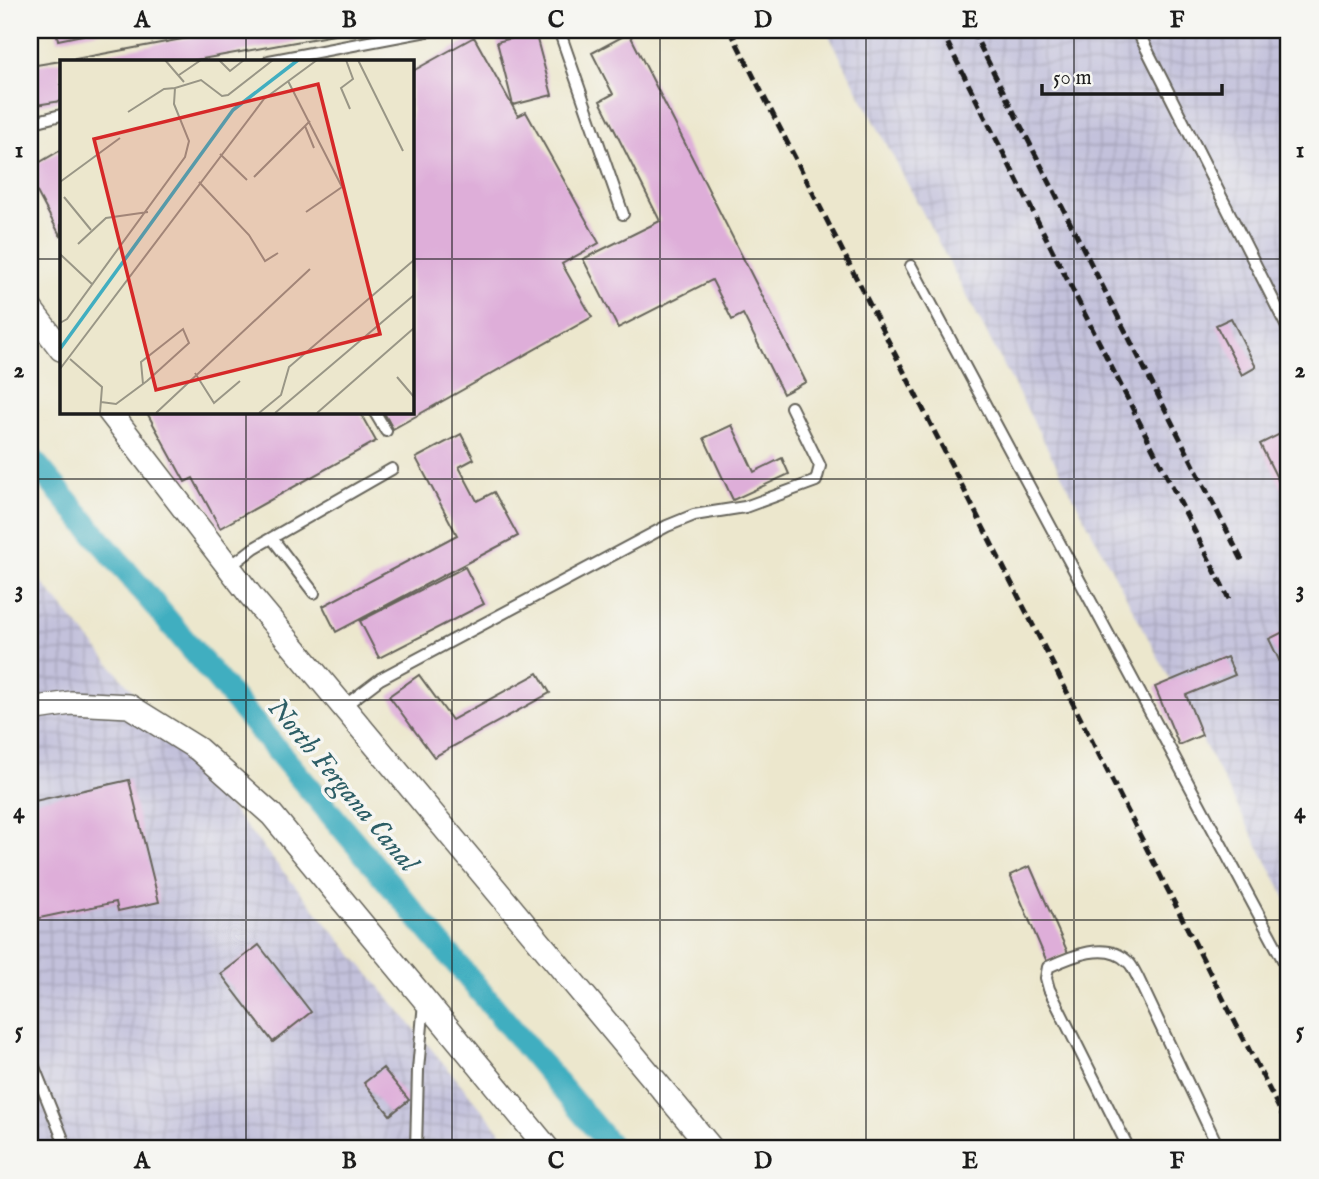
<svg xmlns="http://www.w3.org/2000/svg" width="1319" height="1179" font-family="'IM FELL English',serif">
  <defs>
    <pattern id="industrial-grid" width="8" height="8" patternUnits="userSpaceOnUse" patternTransform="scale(1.75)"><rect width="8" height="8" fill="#c3c1db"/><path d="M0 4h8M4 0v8" fill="none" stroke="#a7a5bb"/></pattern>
  </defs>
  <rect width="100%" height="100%" fill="#f6f6f2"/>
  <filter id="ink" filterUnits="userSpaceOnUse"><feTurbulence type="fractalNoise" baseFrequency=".0143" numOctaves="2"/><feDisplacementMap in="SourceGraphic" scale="14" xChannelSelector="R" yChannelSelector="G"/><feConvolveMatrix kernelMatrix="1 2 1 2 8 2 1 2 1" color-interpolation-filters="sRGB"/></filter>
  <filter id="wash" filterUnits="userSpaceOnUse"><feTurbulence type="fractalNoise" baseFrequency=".00686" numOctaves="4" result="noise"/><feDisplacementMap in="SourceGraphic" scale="28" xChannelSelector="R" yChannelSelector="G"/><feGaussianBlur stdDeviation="1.57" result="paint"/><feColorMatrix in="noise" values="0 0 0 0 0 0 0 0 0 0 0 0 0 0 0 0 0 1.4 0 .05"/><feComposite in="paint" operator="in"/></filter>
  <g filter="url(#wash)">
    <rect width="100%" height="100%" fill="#ece7cd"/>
    <path fill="url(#industrial-grid)" d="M826 30H1289V904Z
      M30 563 34 573 515 1149H30Z"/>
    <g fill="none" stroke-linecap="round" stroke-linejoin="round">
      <path stroke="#41aec0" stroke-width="24" d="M30 457 613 1149"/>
    </g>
    <g id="blocks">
      <path fill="#deaed9" d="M56 30H102V31L58 40Z
        M230 30 356 31 191 61H65Z
        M535 32 552 95 513 105 497 42Z
        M629 33 806 382 783 394 743 314 732 320 712 280 618 328 583 259 660 221 600 101 613 94 592 53Z
        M474 37 518 116 526 112 599 243 562 264 592 317 393 429 383 411H411V72Z
        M61 61V101L30 106V66Z
        M61 150V237L30 179V168Z
        M1231 318 1256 367 1242 375 1216 325Z
        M146 411H359L376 441 220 528 193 478 185 482Z
        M732 425 754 472 782 458 789 474 733 500 704 438Z
        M1286 431 1289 437V492L1285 494 1260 444Z
        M461 434 474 459 459 467 477 501 494 492 518 536 336 632 323 606 457 535 416 458Z
        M465 567 484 604 379 658 360 621Z
        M1289 629V681L1269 639Z
        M1227 657 1235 675 1186 695 1202 735 1179 745 1155 687Z
        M538 673 550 693 434 757 389 696 419 675 452 720Z
        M129 780 159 902 118 911 116 902 30 920V802Z
        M1030 866 1068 953 1047 962 1010 875Z
        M259 945 311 1012 273 1042 221 974Z
        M383 1068 409 1100 390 1115 364 1083Z"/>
    </g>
  </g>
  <g filter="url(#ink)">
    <use href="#blocks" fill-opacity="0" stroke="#65635a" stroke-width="2"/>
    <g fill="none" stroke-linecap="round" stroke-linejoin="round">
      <defs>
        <path id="service" d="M559 30 623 214
          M1137 30 1289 331
          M1286 30 1289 36
          M269 61 432 30
          M30 123 61 115
          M911 266 1289 971
          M374 411 386 431
          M272 538 314 593
          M228 568 254 548 392 469
          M343 707 380 679 667 526 694 515 745 507 816 481 820 466 791 407
          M30 1057 67 1149
          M416 1149 418 1070 424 1002
          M1129 1149 1049 989 1046 978 1048 967C1070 957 1107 940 1128 962 1132 965 1134 971 1137 976L1219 1149"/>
        <path id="minor" d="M30 308 61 349
          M109 411 251 596 712 1149
          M30 709 71 703 129 706 198 749 272 815 548 1149"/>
      </defs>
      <use href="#service" stroke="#65635a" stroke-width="14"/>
      <use href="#minor" stroke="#65635a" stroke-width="26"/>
      <use href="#service" stroke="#fff" stroke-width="10"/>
      <use href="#minor" stroke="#fff" stroke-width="23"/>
      <path stroke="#1c1c1c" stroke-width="5" stroke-dasharray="10 5" stroke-linecap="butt" d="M730 30 1289 1128
        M941 30 1229 599
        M972 30 1244 564"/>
    </g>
  </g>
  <path fill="none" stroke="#1c1c1c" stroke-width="2" stroke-opacity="0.55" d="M246 30V61M452 30V1149M660 30V1149M866 30V1149M1074 30V1149M30 259H61M411 259H1289M246 411V1149M30 479H1289M30 700H1289M30 920H1289"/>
  <g text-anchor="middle" stroke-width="7" stroke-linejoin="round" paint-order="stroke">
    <g font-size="28" font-style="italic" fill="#2d5e66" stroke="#f6f6f2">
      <text transform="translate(344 784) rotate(50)" y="10">North Fergana Canal</text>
    </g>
  </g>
  <g transform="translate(60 60)">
    <rect width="354" height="354" fill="#ece7cd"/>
    <path fill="none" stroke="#41aec0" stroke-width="3.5" d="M0 289 173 50 238 0"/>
    <path fill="none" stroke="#999686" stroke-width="2" d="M105 0 124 22M159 0 170 11 184 0M286 0 293 19 281 28 290 49M298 0 343 91M119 15 141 0M228 21 282 127 246 152M68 52 104 29 115 28M245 66 254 88M160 94 187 120M194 117 250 61M0 122 60 78M139 122 189 175 205 201 218 193M4 137 31 170M18 184 46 158 88 152M0 194 33 225M0 263 7 259 125 97 129 81 114 44 115 28 141 20 162 36 168 35 213 0M10 299 42 327 40 353M0 309 204 39 257 0M135 313 154 343 180 321M337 317 354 337M41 342 56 344 87 321 129 283 123 269 81 302 83 324M96 353 250 209M199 353 221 335 229 307 354 200M215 353 354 235M257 353 354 268"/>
    <path fill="#d62828" fill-opacity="0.15" stroke="#d62828" stroke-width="3.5" d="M258 24 320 274 96 330 34 79Z"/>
    <rect width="354" height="354" fill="none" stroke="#1c1c1c" stroke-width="3.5"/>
  </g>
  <rect width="1319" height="1179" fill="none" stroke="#f6f6f2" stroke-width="77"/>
  <path d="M1042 84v10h180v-10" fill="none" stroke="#1c1c1c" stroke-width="3.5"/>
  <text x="1053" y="84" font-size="21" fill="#1c1c1c" stroke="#f6f6f2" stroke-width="5" paint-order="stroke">50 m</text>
  <rect x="38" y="38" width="1242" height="1102" fill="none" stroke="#1c1c1c" stroke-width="2.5"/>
  <g font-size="23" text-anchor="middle" font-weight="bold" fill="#1c1c1c">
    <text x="142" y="27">A</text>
    <text x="349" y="27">B</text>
    <text x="556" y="27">C</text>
    <text x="763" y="27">D</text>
    <text x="970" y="27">E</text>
    <text x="1177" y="27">F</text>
    <text x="19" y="157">1</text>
    <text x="1300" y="157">1</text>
    <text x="19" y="377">2</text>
    <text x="1300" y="377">2</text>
    <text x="19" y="597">3</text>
    <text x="1300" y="597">3</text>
    <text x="19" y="818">4</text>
    <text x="1300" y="818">4</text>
    <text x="19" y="1038">5</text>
    <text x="1300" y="1038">5</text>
    <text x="142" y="1168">A</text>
    <text x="349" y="1168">B</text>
    <text x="556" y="1168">C</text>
    <text x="763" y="1168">D</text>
    <text x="970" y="1168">E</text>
    <text x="1177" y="1168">F</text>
  </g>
</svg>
